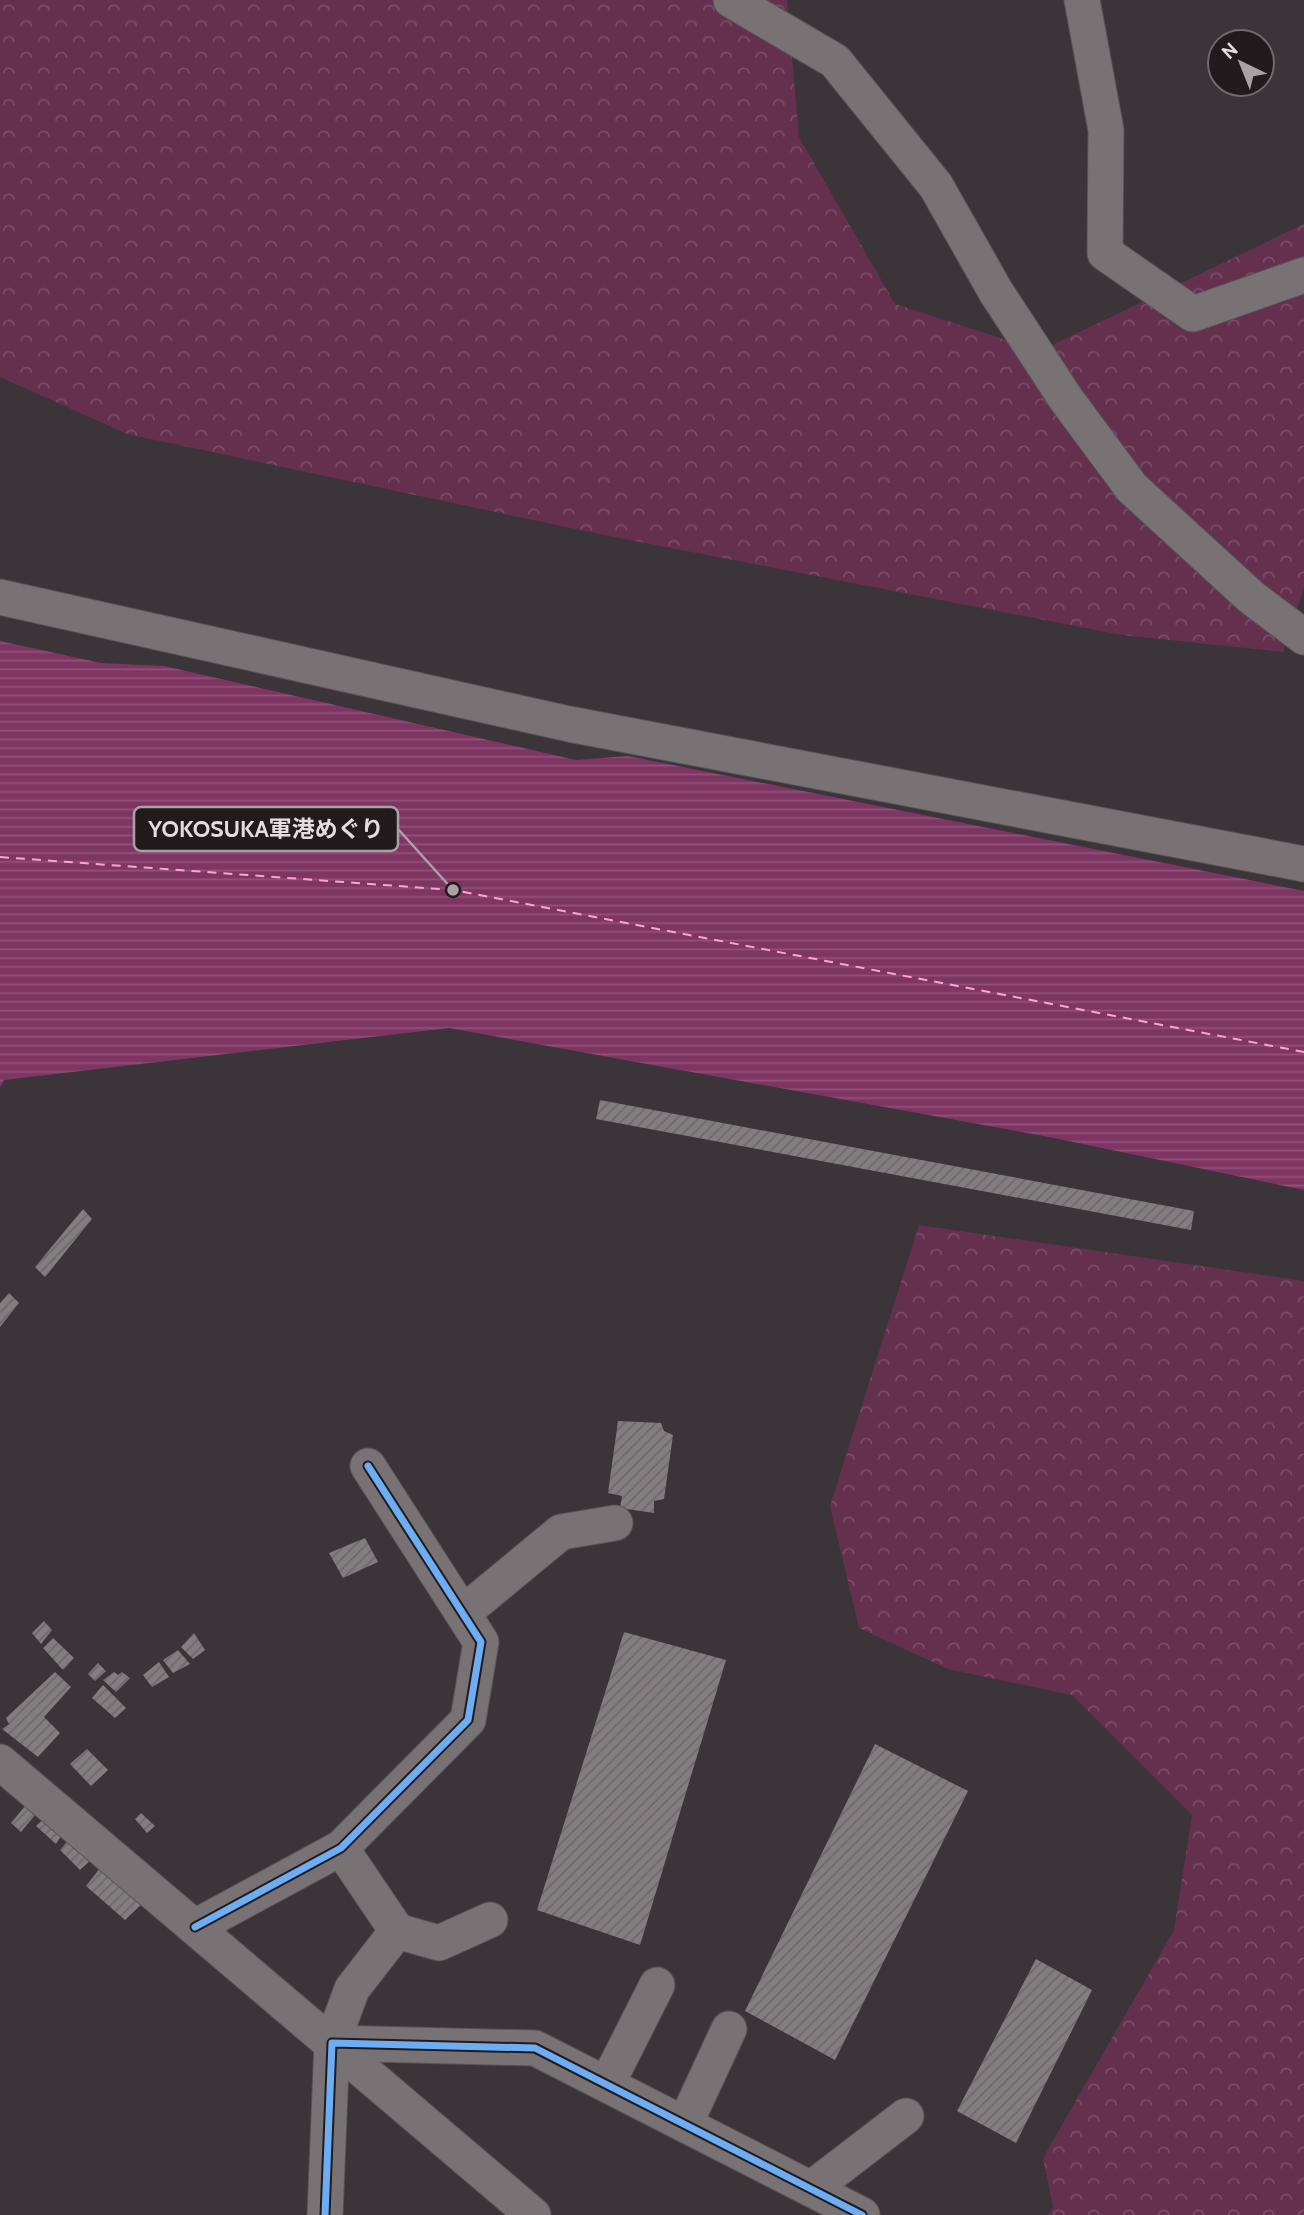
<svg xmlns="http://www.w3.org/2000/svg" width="1304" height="2215" font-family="Cabin,'Noto Sans JP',sans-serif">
  <defs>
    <pattern id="forest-crowns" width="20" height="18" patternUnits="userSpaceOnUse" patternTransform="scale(1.75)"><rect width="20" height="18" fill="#64304e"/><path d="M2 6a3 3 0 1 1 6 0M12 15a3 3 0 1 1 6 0" fill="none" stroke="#7a4d67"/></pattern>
    <pattern id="water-rules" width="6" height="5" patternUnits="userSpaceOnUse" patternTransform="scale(1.75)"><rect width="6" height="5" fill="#7f3563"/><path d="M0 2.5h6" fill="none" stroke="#915279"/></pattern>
    <pattern id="building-hatch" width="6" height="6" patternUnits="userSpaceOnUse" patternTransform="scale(1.75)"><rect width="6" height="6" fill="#837d80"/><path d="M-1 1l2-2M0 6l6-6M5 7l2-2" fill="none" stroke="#6d686b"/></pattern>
  </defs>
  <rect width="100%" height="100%" fill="#3b3438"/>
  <path fill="url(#forest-crowns)" d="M0 0H787L799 137 895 304 1040 351 1304 224V588L1283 652 1122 635 609 536 127 434 0 377Z
    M919 1225 1304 1281V2215H1048L1053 2207 1043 2158 1174 1930 1192 1815 1072 1695 948 1669 859 1628 830 1506Z"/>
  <path fill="url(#water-rules)" d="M0 641 101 663 164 666 576 760 628 756 1304 891V1190L1049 1137 449 1028 4 1080 0 1088Z"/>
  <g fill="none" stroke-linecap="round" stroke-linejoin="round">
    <path stroke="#fda2d6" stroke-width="2" stroke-dasharray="9 7" stroke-linecap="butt" d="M0 857 453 890 1304 1052"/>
  </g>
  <path fill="url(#building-hatch)" d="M600 1100 1194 1211 1191 1230 596 1119Z
    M83 1209 92 1219 45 1277 35 1267Z
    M9 1293 19 1303 0 1327V1303Z
    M618 1421 661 1423 664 1431 673 1435 664 1499 654 1501V1513L620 1508 622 1496 608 1493Z
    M365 1538 378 1562 343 1578 329 1553Z
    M44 1621 52 1630 41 1644 32 1633Z
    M624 1632 726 1660 640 1945 537 1910Z
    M194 1633 205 1650 193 1659 181 1647Z
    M53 1638 74 1658 63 1670 43 1648Z
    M178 1650 190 1664 173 1673 163 1660Z
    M159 1662 169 1677 152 1687 143 1675Z
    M98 1663 106 1671 95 1681 88 1674Z
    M55 1672 71 1687 44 1717 60 1733 38 1757 2 1729 9 1724 6 1718Z
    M114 1672 118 1675 122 1672 130 1678 116 1692 103 1680Z
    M103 1685 126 1708 115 1718 92 1698Z
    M875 1744 968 1791 835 2060 745 2011Z
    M87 1749 108 1770 91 1786 70 1764Z
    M31 1799 40 1809 21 1832 11 1823Z
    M141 1813 155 1826 147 1833 135 1819Z
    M48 1815 66 1828 56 1844 36 1826Z
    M72 1836 93 1858 80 1870 60 1850Z
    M104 1863 145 1901 125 1920 86 1886Z
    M1036 1959 1092 1990 1016 2143 957 2111Z"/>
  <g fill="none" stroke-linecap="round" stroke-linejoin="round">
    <defs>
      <path id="minor" d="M731 0 835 61 936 186 996 292 1066 399 1132 488 1251 597 1304 637
        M1082 0 1106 130 1105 253 1193 314 1304 275
        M0 597 569 724 1304 864
        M463 1613 561 1532 615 1523
        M0 1762 533 2215
        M341 1848 397 1931 439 1943 490 1920
        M195 1927 341 1848 468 1720 481 1642 368 1466
        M332 2043 352 1989 397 1931
        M607 2084 657 1985
        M685 2124 729 2029
        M811 2189 906 2116
        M325 2215 332 2043 535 2048 862 2215"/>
    </defs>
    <use href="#minor" stroke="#595256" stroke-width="37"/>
    <use href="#minor" stroke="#787275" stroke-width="35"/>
    <defs>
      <path id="cycleway" d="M195 1927 341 1848 468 1720 481 1642 368 1466
        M325 2215 332 2043 535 2048 862 2215"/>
    </defs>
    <use href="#cycleway" stroke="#211b1e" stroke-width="11"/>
    <use href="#cycleway" stroke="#6dadf4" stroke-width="7"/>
  </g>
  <path fill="none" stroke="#aaa1a5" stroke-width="2.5" d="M453 890L398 829"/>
  <circle fill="#aaa1a5" stroke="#211b1e" stroke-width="2.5" cx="453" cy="890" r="7"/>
  <rect fill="#211b1e" stroke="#aaa1a5" stroke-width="2.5" x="134" y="807" width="264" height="44" rx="7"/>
  <g font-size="23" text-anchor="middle" font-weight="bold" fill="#e5dce0">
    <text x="266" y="837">YOKOSUKA軍港めぐり</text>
  </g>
  <g transform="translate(1241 63) rotate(317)"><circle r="33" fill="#211b1e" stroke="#6f686c" stroke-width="2"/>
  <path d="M0-5L12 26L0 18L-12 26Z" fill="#aaa1a5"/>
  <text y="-10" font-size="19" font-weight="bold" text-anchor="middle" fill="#e5dce0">N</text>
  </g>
</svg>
